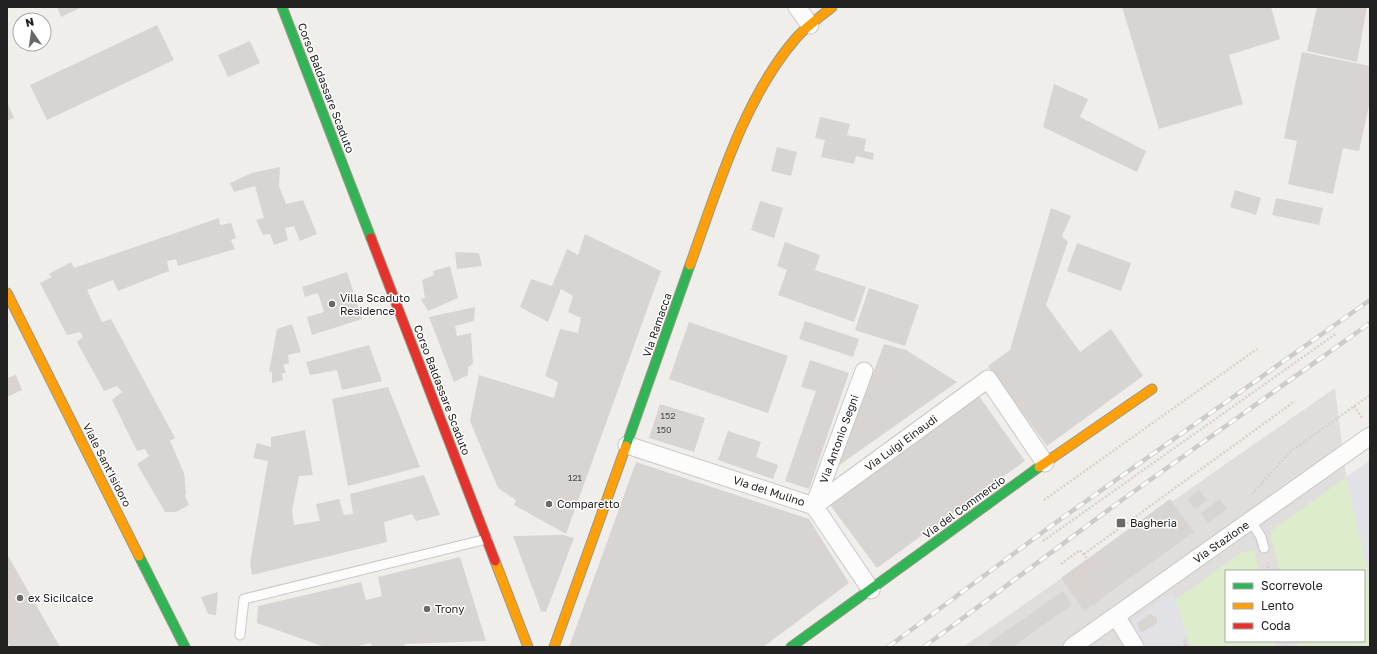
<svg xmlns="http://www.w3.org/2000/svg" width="1377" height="654" font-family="'Golos Text',sans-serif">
  <rect width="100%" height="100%" fill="#f0eeeb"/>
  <path fill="#dfdedc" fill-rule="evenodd" d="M1335 388 1346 477 1370 583V647H963ZM1226 571H1364V641H1226Z"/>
  <path fill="#ddeccb" d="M1346 477 1370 583V647H1298L1296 641H1364V571H1280L1270 532Z
    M1254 550 1259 571H1226V641H1274L1275 647H1190L1175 600 1242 552Z"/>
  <path fill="#e2e1e5" d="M1370 460V583L1346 477Z
    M1173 592 1187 635 1181 644 1170 647H1146L1129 623Z"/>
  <path fill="#d7d4d2" d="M57 7H82L61 17Z
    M1122 7H1271L1280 39 1229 55 1243 104 1159 129Z
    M1317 7H1367L1357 62 1307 51Z
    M157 25 174 60 47 120 30 85Z
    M250 41 260 63 228 77 218 55Z
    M1302 52 1370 66V101L1359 151 1343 148 1333 194 1288 184 1297 141 1284 138Z
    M1054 84 1088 99 1080 117 1146 151 1137 172 1043 127Z
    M7 102 14 118 7 121Z
    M820 117 850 124 847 135 866 139 864 151 874 153 873 160 856 156 854 164 821 157 825 140 815 138Z
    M777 147 797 152 791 176 771 171Z
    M280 167 279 186 286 204 303 200 317 234 300 241 294 226 285 228 288 240 274 245 270 234 263 235 256 220 264 218 255 186 234 192 230 183 252 173Z
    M1235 190 1261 198 1256 215 1230 207Z
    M1276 198 1323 208 1319 225 1272 215Z
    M760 201 783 208 774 238 751 230Z
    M1051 208 1071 216 1062 236 1068 242 1046 305 1080 352 1111 329 1143 376 1047 446 988 366 1010 350Z
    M219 218 220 225 231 223 236 238 231 240 235 249 178 266 176 259 167 261 169 271 118 291 113 280 87 290 102 322 111 319 175 438 170 441 184 473 186 493 185 496 189 505 176 512H165L137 464 149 456 145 449 137 451 112 400 122 392 117 386 104 391 77 342 83 337 80 332 67 335 40 283 52 277 49 274 71 262 74 268Z
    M585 234 661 271 566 534 514 505 516 500 498 488 470 421 479 375 554 398 558 382 545 376 560 329 578 333 581 318 568 312 573 296 561 289 548 322 520 307 531 279 552 286 567 249 578 255Z
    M785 242 820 255 815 270 866 287 854 322 778 295 787 270 777 266Z
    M1077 243 1131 263 1121 291 1067 271Z
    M455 252 479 253 482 266 457 269Z
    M450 266 458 298 428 311 421 299 425 298 422 280 434 275 433 271Z
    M347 272 362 319 312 335 307 317 324 312 318 293 305 297 302 287Z
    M869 288 919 305 905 346 855 330Z
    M475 307 474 321 455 326 457 336 471 333 473 364 468 367V375L454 382 429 317Z
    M805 321 859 339 853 357 799 339Z
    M689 322 788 356 768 413 669 379Z
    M292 324 301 352 288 355 289 363 283 365 286 372 282 374 283 380 272 383V372H269L277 329Z
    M884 344 906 350 957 382 838 466Z
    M369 345 382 381 342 390 337 370 310 375 306 362Z
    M810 360 849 373 809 489 785 481 816 391 801 387Z
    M16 375 22 390 7 397V378Z
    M388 387 420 467 348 486 332 399Z
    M979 396 1025 461 877 568 830 505Z
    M660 404 705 418 694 452 649 438Z
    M305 430 313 475 299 476 292 511 294 525 320 521 316 504 339 499 344 515 353 514 350 494 424 475 440 515 416 521 412 514 384 522 387 542 252 575 250 563 268 461 253 458 257 443 271 447V437Z
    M728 431 761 442 756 457 778 465 773 479 718 460Z
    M636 462 809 519 849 583 763 647H569Z
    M1199 490 1207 500 1195 509 1187 499Z
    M1170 499 1194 532 1084 611 1061 578Z
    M1220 499 1227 509 1208 523 1201 513Z
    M563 535 574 538 546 612 541 611 513 536Z
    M7 554 60 647H10L7 642Z
    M460 557 486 641 404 644 405 647H372L371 643 353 647H325L257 623 258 606 361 582 366 600 382 596 378 577Z
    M1063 591 1072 605 1012 647H992L989 643Z
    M218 592 216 615 208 614 201 597Z
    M1150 614 1157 618V623L1144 631 1140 632 1137 623Z"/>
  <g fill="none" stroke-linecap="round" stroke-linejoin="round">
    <defs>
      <path id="lane" d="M1251 521 1261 537 1264 548
        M240 635 244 599 487 539"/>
      <path id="street" d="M797 7 810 25
        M627 445 814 506 871 590
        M814 506 988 379 1045 463
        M814 506 864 371
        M1116 616 1135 647
        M1072 647 1370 436"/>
      <path id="fast" d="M282 7 371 238
        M626 446 690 265
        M139 556 185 647
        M791 647 1039 467"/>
      <path id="slow" d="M690 265C717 190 744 97 797 37 808 25 820 17 832 7
        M7 293 139 556
        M1039 467 1152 389
        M495 561 528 647
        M554 647 626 446"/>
      <path id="jam" d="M371 238 495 561"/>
    </defs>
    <use href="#lane" stroke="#c9c8c7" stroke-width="11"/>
    <use href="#street" stroke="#c9c8c7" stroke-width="19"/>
    <use href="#fast" stroke="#999a82" stroke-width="11"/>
    <use href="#slow" stroke="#999a82" stroke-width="11"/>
    <use href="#jam" stroke="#999a82" stroke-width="11"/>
    <path stroke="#dccecd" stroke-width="2.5" stroke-dasharray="2 2" stroke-linecap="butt" d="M1354 406 1362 418
      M1252 494 1291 451 1370 395
      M1044 500 1257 349
      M1043 541 1337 333
      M1084 554 1295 401
      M1267 562 1269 571
      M1061 564 1080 550 1089 561 1072 573 1096 607
      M1184 640 1186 647
      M1285 641 1286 647"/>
    <use href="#lane" stroke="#fdfcfc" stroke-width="9"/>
    <use href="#street" stroke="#fdfcfc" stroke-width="17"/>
    <use href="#fast" stroke="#30b455" stroke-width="9"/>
    <use href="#slow" stroke="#ff9f0a" stroke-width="9"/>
    <use href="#jam" stroke="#e5322d" stroke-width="9"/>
    <defs>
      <path id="rail" d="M888 647 1051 526 1370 300
        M924 647 1115 505 1370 323"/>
    </defs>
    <use href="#rail" stroke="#ccc" stroke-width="4.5"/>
    <use href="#rail" stroke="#fff" stroke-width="3" stroke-dasharray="9" stroke-linecap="butt"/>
  </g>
  <g fill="#6a6968" stroke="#fff" stroke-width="1.5">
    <circle cx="332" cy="304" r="4"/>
    <circle cx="549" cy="504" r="4"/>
    <rect x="1116" y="518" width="10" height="10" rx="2"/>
    <circle cx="20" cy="598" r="4"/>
    <circle cx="427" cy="609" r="4"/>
  </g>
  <g text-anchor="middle" stroke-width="3" stroke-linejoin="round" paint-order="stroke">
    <g font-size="9" fill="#4f4e4e">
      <text x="668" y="419">152</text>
      <text x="664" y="433">150</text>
      <text x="575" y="481">121</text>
    </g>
    <g font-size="11" fill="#222" stroke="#fff">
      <text transform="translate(326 88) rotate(69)" y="4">Corso Baldassare Scaduto</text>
      <text transform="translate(657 325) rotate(-71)" y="4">Via Ramacca</text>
      <text transform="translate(442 390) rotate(69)" y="4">Corso Baldassare Scaduto</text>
      <text transform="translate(839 439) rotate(-70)" y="4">Via Antonio Segni</text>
      <text transform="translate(901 443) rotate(-36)" y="4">Via Luigi Einaudi</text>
      <text transform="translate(107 465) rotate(63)" y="4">Viale Sant'Isidoro</text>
      <text transform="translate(769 491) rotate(18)" y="4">Via del Mulino</text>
      <text transform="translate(964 507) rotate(-36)" y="4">Via del Commercio</text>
      <text transform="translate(1221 542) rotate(-35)" y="4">Via Stazione</text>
    </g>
    <g font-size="11" fill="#222" stroke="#fff" text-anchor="start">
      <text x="340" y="302">Villa Scaduto<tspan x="340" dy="13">Residence</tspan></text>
      <text x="557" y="508">Comparetto</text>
      <text x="1130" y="527">Bagheria</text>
      <text x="28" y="602">ex Sicilcalce</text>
      <text x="435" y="613">Trony</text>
    </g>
  </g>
  <rect width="1377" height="654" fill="none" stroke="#222222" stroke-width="16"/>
  <rect x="1225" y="570" width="140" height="72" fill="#ffffff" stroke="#a7a7a7"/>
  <rect x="1233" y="583" width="20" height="6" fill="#30b455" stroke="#a7a7a7"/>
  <text x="1261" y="590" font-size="12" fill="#222222">Scorrevole</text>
  <rect x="1233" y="603" width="20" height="6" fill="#ff9f0a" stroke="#a7a7a7"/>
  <text x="1261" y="610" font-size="12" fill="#222222">Lento</text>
  <rect x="1233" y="623" width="20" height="6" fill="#e5322d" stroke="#a7a7a7"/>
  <text x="1261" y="630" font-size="12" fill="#222222">Coda</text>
  <g transform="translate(32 32) rotate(347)"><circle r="19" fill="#ffffff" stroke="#a7a7a7"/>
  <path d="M0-3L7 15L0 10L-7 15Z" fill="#6a6968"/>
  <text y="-6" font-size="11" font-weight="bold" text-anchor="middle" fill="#222222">N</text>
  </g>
</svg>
